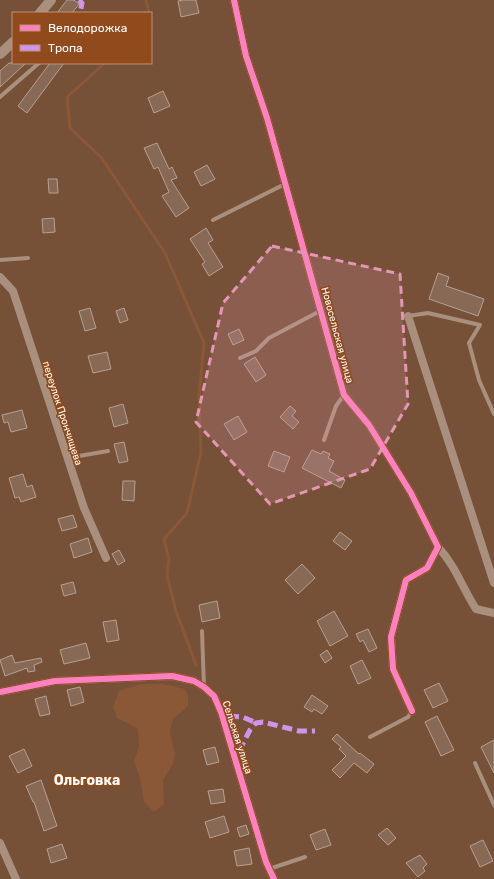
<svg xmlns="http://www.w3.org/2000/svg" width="494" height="879" font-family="Rubik,sans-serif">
  <rect width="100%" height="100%" fill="#765037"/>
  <path fill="#8a5837" d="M141 684H163L185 689 188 696V706L173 719 170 732 175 754 173 764 163 780 164 804 154 812 144 802 140 778 134 761 139 747 138 729 117 718 113 707 119 691Z"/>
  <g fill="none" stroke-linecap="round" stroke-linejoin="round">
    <path stroke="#8a5837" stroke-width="3" d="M146 0 149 13
      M151 21V25
      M105 63 67 97 70 128 101 157 165 253 204 343 199 396 201 452 187 513 164 539 169 559 167 575 176 611 196 665"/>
  </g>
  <path fill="#876955" stroke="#b7a193" d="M67 0H74L79 4 72 13H57Z
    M183 0H196L199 13 181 17 178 1Z
    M9 63H26L0 87V71Z
    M50 63H64L27 113 18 106Z
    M163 91 170 106 154 113 148 98Z
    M157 143 169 169 172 167 177 178 171 180 189 208 176 217 162 196 169 192 158 167 154 169 144 148Z
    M207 165 215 179 201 186 194 172Z
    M48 179H57L58 193H49Z
    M54 218 55 232 43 233 42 219Z
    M206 228 213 240 208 243 223 267 209 276 202 264 205 262 190 239Z
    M438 273 449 277 446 286 484 299 478 316 429 299Z
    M90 308 96 328 85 331 79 311Z
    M124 308 128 320 120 323 116 311Z
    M239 329 244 340 233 345 228 334Z
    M107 352 111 369 93 373 88 356Z
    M255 357 266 375 256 382 244 364Z
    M123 404 128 423 114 427 109 408Z
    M290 406 296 411 292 416 299 422 293 429 280 417Z
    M22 410 27 428 11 432 8 422 4 423 2 415Z
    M238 416 247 432 234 440 224 424Z
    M124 442 128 461 119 463 114 444Z
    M312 450 321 454 323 451 330 454 328 458 334 461 329 471 345 480 341 488 302 468Z
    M274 451 290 457 284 472 268 466Z
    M23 474 27 487 32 485 36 497 21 502 19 497 15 498 9 478Z
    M123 481H135L134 501 122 500Z
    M73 515 77 527 62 531 58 519Z
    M340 532 352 541 345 550 333 541Z
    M88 538 92 552 74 558 70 544Z
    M119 550 125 561 118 565 112 554Z
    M302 564 315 578 298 594 285 580Z
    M73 582 76 593 64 596 61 585Z
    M217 601 220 618 202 622 199 605Z
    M334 611 348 636 330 646 317 621Z
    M116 620 119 640 107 642 103 622Z
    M368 629 377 648 369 652 363 640 360 642 356 634Z
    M86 643 90 658 64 664 60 650Z
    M327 650 332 658 325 663 320 655Z
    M12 655 15 663 41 658 42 662 34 665 35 671 28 672 27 668 5 676 0 660Z
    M362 660 371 678 358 684 350 666Z
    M439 683 448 701 433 708 424 690Z
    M80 687 84 702 71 706 67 690Z
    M312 695 328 706 322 714 314 709 312 712 304 707Z
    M46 696 50 714 40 716 35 699Z
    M437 716 454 750 441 756 425 722Z
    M337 734 359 754 360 753 374 764 367 773 354 763 340 778 332 770 346 756 339 749 341 747 332 739Z
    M494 740V773L481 747Z
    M215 747 219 762 207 765 203 750Z
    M24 749 32 766 18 773 9 756Z
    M41 780 57 826 44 831 34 802H33L26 786Z
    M223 789 225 802 211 804 208 791Z
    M224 816 229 832 210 838 205 822Z
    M246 825 249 834 240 837 237 828Z
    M387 828 396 838 388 845 378 835Z
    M325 829 331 845 316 850 310 835Z
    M483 840 493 861 480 867 470 846Z
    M62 844 67 858 51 863 47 849Z
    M249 848 252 864 237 866 234 851Z
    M420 855 427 864 423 868 425 871 418 877 406 863Z"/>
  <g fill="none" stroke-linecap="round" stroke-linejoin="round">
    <path stroke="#a9907e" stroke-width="4" d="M0 97 39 63
      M213 220 285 184
      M0 260 28 258
      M408 316 428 313 480 325 469 343 479 380 494 414
      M240 358 256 351 269 338 320 311
      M324 440 336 406 344 395
      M67 458 108 451
      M202 631 204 687
      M370 737 408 717 412 711
      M475 763 494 805
      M269 869 305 857"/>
    <path stroke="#a9907e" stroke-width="8" d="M234 0 246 56 267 118 344 395 369 425 411 493 438 547 427 568 406 580 391 637 393 669 412 711
      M0 277 13 291 84 508 106 558
      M408 316 494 583
      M438 547C455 565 463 589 476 609L494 613
      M0 692 55 681 172 676 194 681 204 687 214 696 221 712 266 862 274 879
      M0 843 16 879"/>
    <path stroke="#a9907e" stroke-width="10" d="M40 13 51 0
      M0 54 13 42"/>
    <path stroke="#d193ec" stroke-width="5" stroke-dasharray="10 5" stroke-linecap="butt" d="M79 0 82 3 80 13
      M229 716 243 717 256 723
      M239 751 250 730 256 723 263 722 299 731H315"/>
    <defs>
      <path id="cycleway" d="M234 0 246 56 267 118 344 395 369 425 411 493 438 547 427 568 406 580 391 637 393 669 412 711
        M0 692 55 681 172 676 194 681 204 687 214 696 221 712 266 862 274 879"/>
    </defs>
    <use href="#cycleway" stroke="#914a1c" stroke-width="8"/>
    <use href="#cycleway" stroke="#ff80c0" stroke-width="6"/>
  </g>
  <path fill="#e497b5" fill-opacity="0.2" stroke="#e497b5" stroke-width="3" stroke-dasharray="8 5" stroke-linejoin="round" d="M272 246 400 274 408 404 370 469 270 504 196 422 223 303Z"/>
  <g text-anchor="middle" stroke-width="3.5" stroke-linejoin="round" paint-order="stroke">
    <g font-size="10" fill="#fff" stroke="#914a1c">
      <text transform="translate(338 335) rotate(75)" y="4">Новосельская улица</text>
      <text transform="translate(63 413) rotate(72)" y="4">переулок Прончищева</text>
      <text transform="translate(238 737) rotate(72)" y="4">Сельская улица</text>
    </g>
    <g font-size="14" font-weight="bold" fill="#fff" stroke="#914a1c">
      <text x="87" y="785">Ольговка</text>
    </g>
  </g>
  <rect x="12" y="12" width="140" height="52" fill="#914a1c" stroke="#bd9277"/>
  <rect x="20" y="25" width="20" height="6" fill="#ff80c0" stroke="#bd9277"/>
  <text x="48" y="32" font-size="12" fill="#ffffff">Велодорожка</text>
  <rect x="20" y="45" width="20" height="6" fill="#d193ec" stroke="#bd9277"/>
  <text x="48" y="52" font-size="12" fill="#ffffff">Тропа</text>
</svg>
